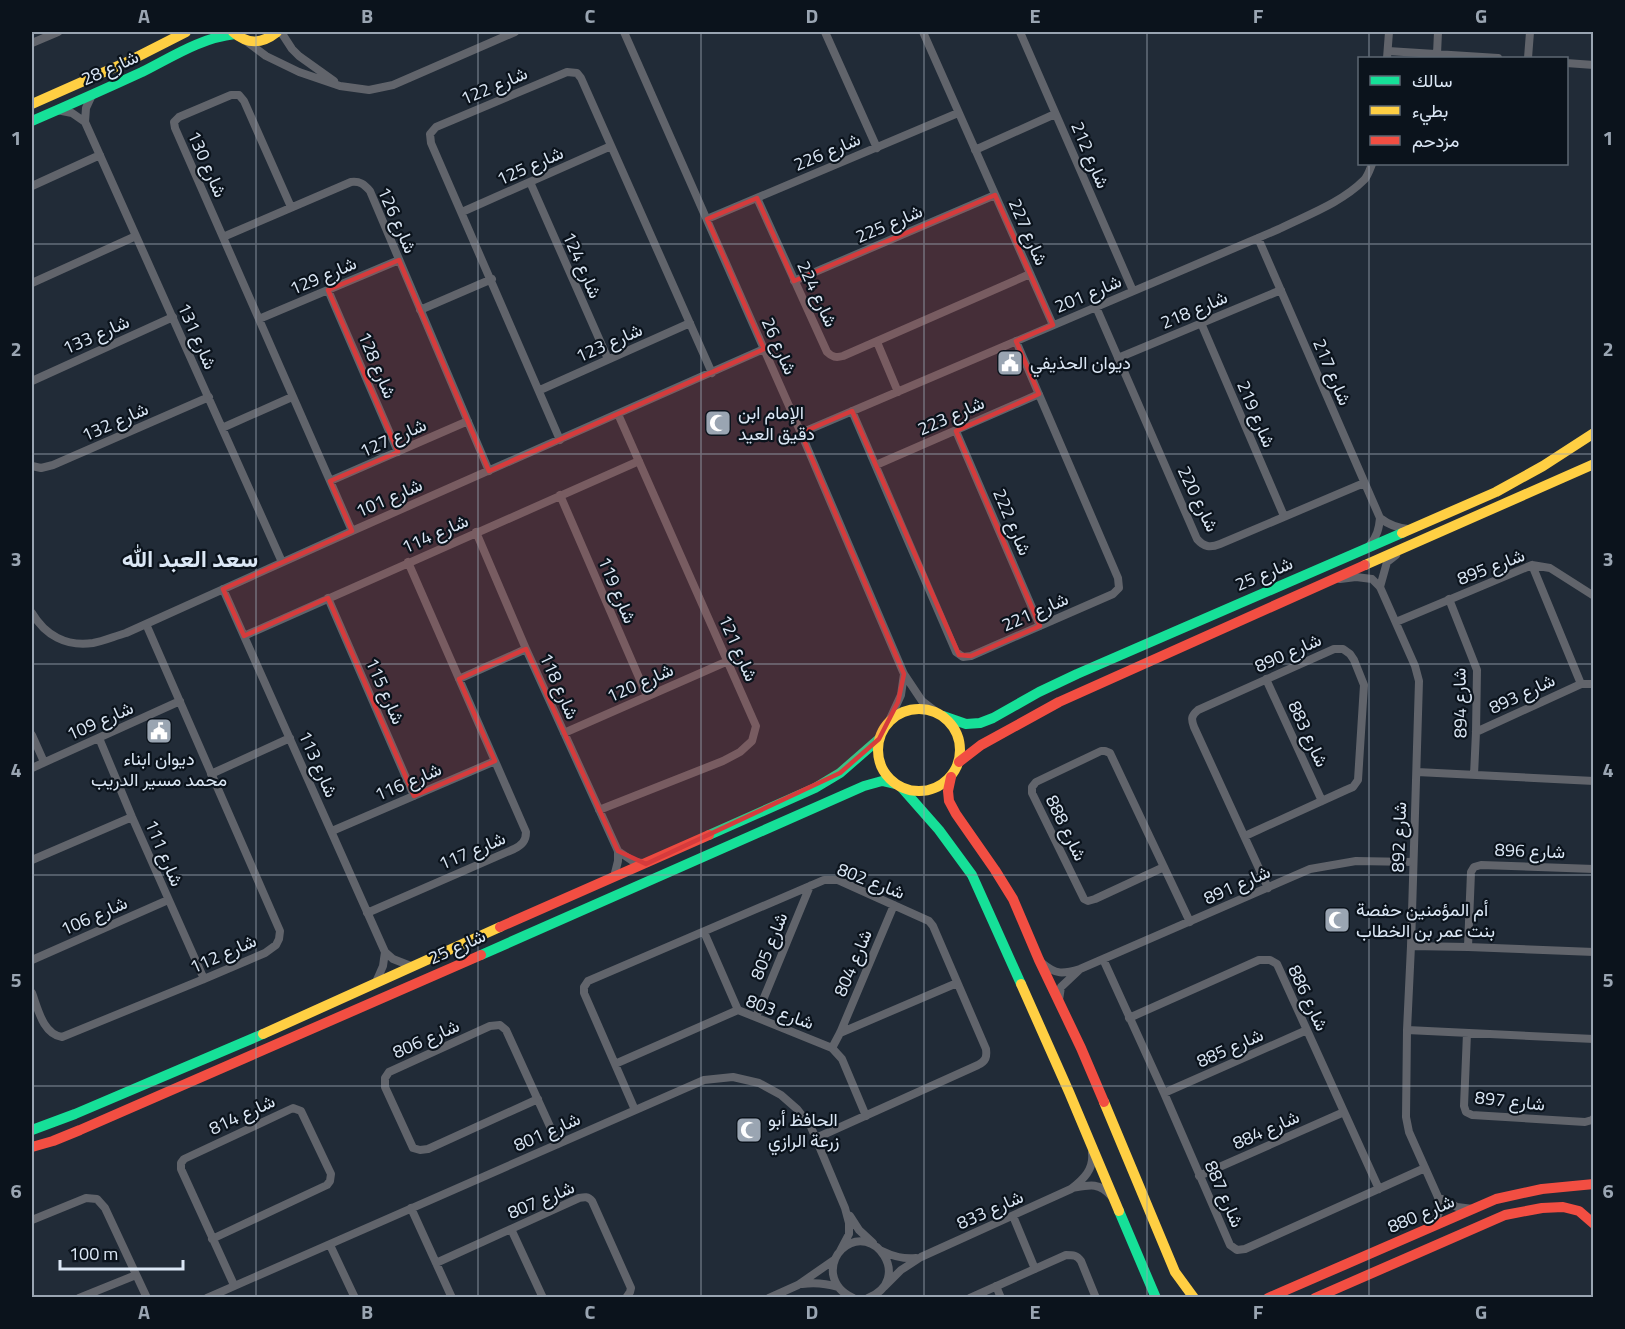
<svg xmlns="http://www.w3.org/2000/svg" width="1625" height="1329" font-family="'Titillium Web',Vazirmatn,sans-serif">
  <rect width="100%" height="100%" fill="#212b37"/>
  <g fill="none" stroke-linecap="round" stroke-linejoin="round">
    <path stroke="#61646b" stroke-width="8" d="M281 32 292 49 299 56 334 81
      M624 32 801 433 904 674 922 701 935 711
      M825 32 877 148
      M923 32 1053 325
      M1020 32 1133 291
      M246 41 266 56 299 72 340 86 369 90 393 85 515 32
      M32 43 58 32
      M1388 51 1498 58
      M1437 54 1438 32
      M1387 58 1389 32
      M1528 58 1530 32
      M1566 63 1594 65
      M92 95 86 108 85 122 282 562
      M57 110 72 113 85 122
      M975 150 1055 114
      M530 182 608 359
      M32 186 100 155
      M757 198 827 352C832 357 836 358 843 356L1030 274
      M291 207 244 101 239 95H231L179 117 174 122 175 128 352 531
      M462 212 611 146
      M707 219 958 113
      M223 237 351 182C360 181 364 184 370 191L489 471
      M1258 238 1380 518C1379 529 1377 536 1370 545
      M794 281 995 195
      M32 283 136 236
      M328 290 398 452
      M1096 307 1197 539C1204 547 1210 548 1220 544L1364 483
      M420 310 492 279
      M259 319 399 260
      M1201 323 1284 516
      M877 342 898 392
      M1118 358 1281 290
      M32 381 173 317
      M540 390 690 323
      M852 411 956 652 963 657 971 656 1113 594 1119 588 1118 578 1016 341
      M222 428 292 397
      M956 431 1040 626
      M801 433 1279 229C1307 215 1341 203 1364 180 1368 176 1370 169 1372 164
      M560 440 431 143 430 134 436 127 567 72 577 73 581 78 712 373
      M876 465 1039 394
      M32 466 41 468 53 465 209 397
      M330 481 468 421
      M560 495 647 696
      M1380 518C1389 525 1397 528 1408 529
      M476 532 526 649 618 851V861L614 877
      M1532 565 1581 684H1594
      M1340 579 1356 577 1372 579 1380 587 1415 666 1419 681 1411 946 1407 1030 1406 1117 1409 1132 1438 1197C1441 1210 1440 1217 1429 1227
      M1380 587 1387 562 1396 555
      M223 589 385 952 393 959 411 966
      M328 598 414 796
      M1449 599 1477 670 1476 732 1474 775
      M32 613C45 635 66 647 93 643 104 641 115 636 126 633L352 531 764 349
      M1396 622 1532 565 1550 568 1594 596
      M244 636 639 461
      M459 679 526 649
      M1266 679 1322 801
      M889 721 901 695 904 674
      M1476 732 1581 684
      M564 733 728 661
      M32 735 44 762
      M99 738 132 817 204 979
      M32 768 180 701
      M1417 772 1594 781
      M211 774 290 738
      M599 810 723 761 740 752 752 741 756 726 618 414
      M332 831 495 761
      M1245 836 1346 790 1353 787 1358 780 1364 685 1354 660 1350 654 1343 649H1334L1198 710C1191 716 1191 719 1194 727L1268 888
      M618 851 634 862 643 863
      M32 860 132 817
      M1164 867 1095 899 1088 901 1084 899 1032 793V787L1036 782 1101 751H1105L1110 753 1190 922
      M367 913 514 849C522 845 526 841 526 832L408 562
      M704 932 738 1010
      M1411 946 1468 947 1594 952
      M1468 947 1471 872 1474 867 1481 865 1594 869
      M1103 959 1164 1093 1230 1245 1237 1250 1245 1249 1425 1168
      M32 960 168 900
      M1042 963C1056 975 1063 974 1080 969L1310 869 1356 861 1413 862
      M376 982 383 966 385 952
      M32 993C38 1009 43 1034 62 1037L204 979 265 953 276 945 279 939 280 931 146 624
      M1059 1000 1061 987 1079 970
      M756 1017 810 886
      M1129 1018 1259 960H1270L1277 964 1379 1189
      M1407 1030 1594 1039
      M840 1033 957 983
      M1467 1033 1464 1106 1466 1112 1472 1115 1585 1122 1592 1120 1594 1118
      M832 1048 840 1033 894 905
      M615 1064 738 1010 832 1048 842 1059 866 1116
      M1164 1093 1307 1030
      M538 1099 428 1149 420 1150 413 1148 385 1087V1078L389 1072 490 1026 500 1025 506 1030 558 1144
      M635 1110 584 993V987L588 981 824 880H838L929 921 933 926 986 1049C987 1057 986 1061 978 1065L816 1138
      M1199 1176 1344 1112
      M1073 1188C1089 1185 1099 1182 1111 1196
      M1438 1197 1457 1207 1473 1209
      M411 1208 452 1298
      M850 1216 859 1230 873 1243
      M1013 1216 1035 1269
      M32 1220 86 1198 97 1199 105 1208 147 1298
      M511 1229 543 1298
      M212 1239 327 1185 330 1181 331 1174 301 1111 293 1108 184 1159 181 1163V1169L234 1285
      M330 1245 355 1298
      M882 1251C894 1257 903 1259 916 1258
      M436 1263 579 1198C584 1197 588 1196 592 1201L631 1288 630 1292 626 1298
      M802 1284C815 1282 825 1283 838 1287
      M996 1286 1001 1298
      M884 1287 901 1270 921 1257 1071 1189C1084 1179 1094 1169 1092 1153
      M79 1298 136 1275
      M207 1298 704 1080 733 1077 759 1083 781 1095 797 1109 811 1127 845 1208 849 1223V1234L840 1251
      M769 1298 798 1285 834 1260
      M853 1298C842 1293 835 1286 833 1274 832 1265 835 1256 842 1249 874 1220 914 1280 868 1298
      M970 1298 1066 1255C1073 1255 1077 1255 1081 1261L1096 1298"/>
    <path stroke="#16e098" stroke-width="10" d="M32 121C69 105 105 89 142 72 172 57 200 38 235 34
      M943 716 966 724 980 723 993 718 1039 692 1077 674 1402 533
      M902 788 939 830 972 875 1021 984
      M709 835 815 788 840 773 879 739
      M481 955 864 786 882 781 895 784
      M32 1130 75 1114 263 1034
      M1119 1211 1156 1298"/>
    <path stroke="#ffcf43" stroke-width="10" d="M233 32C248 45 262 44 277 32
      M32 104 129 61 186 32
      M1402 533 1496 492 1543 466 1594 433
      M1365 565 1594 464
      M878 750a41 41 0 1 1 82 0a41 41 0 1 1-82 0Z
      M1021 984 1069 1092 1119 1211
      M263 1034 500 927
      M1104 1102 1175 1272 1194 1298"/>
    <path stroke="#f24e42" stroke-width="10" d="M959 762 981 745 1059 702 1365 565
      M951 777 948 791 949 801 956 814 995 870 1013 899 1039 960 1081 1048 1104 1102
      M500 927 709 835
      M32 1147 53 1141 80 1130 481 955
      M1268 1298 1496 1199 1542 1189 1594 1184
      M1315 1298 1505 1215 1542 1208 1563 1207 1579 1211 1594 1224"/>
  </g>
  <path fill="#d63b3c" fill-opacity="0.2" stroke="#d63b3c" stroke-width="4.5" stroke-linejoin="round" d="M995 195 1053 325 1016 341 1039 394 956 431 1040 626 971 656 959 655 852 411 801 433 904 674 898 702 879 739 840 773 646 864 618 851 526 649 459 679 495 761 414 796 328 598 244 636 223 589 352 531 330 481 398 452 328 290 399 260 489 471 764 349 707 219 757 198 794 281Z"/>
  <path fill="none" stroke="#9aa5b2" stroke-width="1.5" stroke-opacity="0.55" d="M256 32V1298M478 32V1298M701 32V1298M924 32V1298M1147 32V1298M1369 32V58M1369 164V1298M32 244H1594M32 454H1594M32 664H1594M32 875H1594M32 1086H1594"/>
  <defs>
    <symbol id="civic-square" viewBox="-11 -11 22 22"><rect x="-9" y="-9" width="18" height="18" rx="4" fill="#9aa5b2" stroke="#0b131c"/><path d="M-.6-6.5H3V-4.5H.6V-3L4-1V1h2V6H-6V1h2V-1L-.6-3ZM-1.2 2.5V6h2.4V2.5Z" fill="#fff"/></symbol>
    <symbol id="mosque-square" viewBox="-11 -11 22 22"><rect x="-9" y="-9" width="18" height="18" rx="4" fill="#9aa5b2" stroke="#0b131c"/><path d="M3.5-4.9A6 6 0 1 0 3.5 4.9A5 5 0 1 1 3.5-4.9Z" fill="#fff"/></symbol>
  </defs>
  <g fill-rule="evenodd">
    <use href="#civic-square" x="995" y="348" width="30" height="30"/>
    <use href="#mosque-square" x="703" y="408" width="30" height="30"/>
    <use href="#civic-square" x="144" y="716" width="30" height="30"/>
    <use href="#mosque-square" x="1322" y="905" width="30" height="30"/>
    <use href="#mosque-square" x="734" y="1115" width="30" height="30"/>
  </g>
  <g text-anchor="middle" stroke-width="4.5" stroke-linejoin="round" paint-order="stroke">
    <g font-size="18" fill="#dbe7f5" stroke="#0b131c">
      <text transform="translate(110 68) rotate(-24)" y="6">شارع 28</text>
      <text transform="translate(494 86) rotate(-23)" y="6">شارع 122</text>
      <text transform="translate(827 152) rotate(-23)" y="6">شارع 226</text>
      <text transform="translate(1090 155) rotate(67)" y="6">شارع 212</text>
      <text transform="translate(207 164) rotate(66)" y="6">شارع 130</text>
      <text transform="translate(530 166) rotate(-24)" y="6">شارع 125</text>
      <text transform="translate(397 220) rotate(66)" y="6">شارع 126</text>
      <text transform="translate(889 224) rotate(-23)" y="6">شارع 225</text>
      <text transform="translate(1028 232) rotate(66)" y="6">شارع 227</text>
      <text transform="translate(582 265) rotate(66)" y="6">شارع 124</text>
      <text transform="translate(323 276) rotate(-23)" y="6">شارع 129</text>
      <text transform="translate(817 294) rotate(65)" y="6">شارع 224</text>
      <text transform="translate(1088 294) rotate(-23)" y="6">شارع 201</text>
      <text transform="translate(1194 310) rotate(-23)" y="6">شارع 218</text>
      <text transform="translate(96 335) rotate(-24)" y="6">شارع 133</text>
      <text transform="translate(197 336) rotate(66)" y="6">شارع 131</text>
      <text transform="translate(609 343) rotate(-24)" y="6">شارع 123</text>
      <text transform="translate(779 346) rotate(66)" y="6">شارع 26</text>
      <text transform="translate(377 365) rotate(67)" y="6">شارع 128</text>
      <text transform="translate(1332 372) rotate(67)" y="6">شارع 217</text>
      <text transform="translate(1256 414) rotate(67)" y="6">شارع 219</text>
      <text transform="translate(951 416) rotate(-24)" y="6">شارع 223</text>
      <text transform="translate(115 422) rotate(-24)" y="6">شارع 132</text>
      <text transform="translate(393 438) rotate(-24)" y="6">شارع 127</text>
      <text transform="translate(389 498) rotate(-24)" y="6">شارع 101</text>
      <text transform="translate(1198 499) rotate(64)" y="6">شارع 220</text>
      <text transform="translate(1012 522) rotate(67)" y="6">شارع 222</text>
      <text transform="translate(435 534) rotate(-24)" y="6">شارع 114</text>
      <text transform="translate(1491 567) rotate(-21)" y="6">شارع 895</text>
      <text transform="translate(1264 574) rotate(-23)" y="6">شارع 25</text>
      <text transform="translate(617 590) rotate(67)" y="6">شارع 119</text>
      <text transform="translate(1035 612) rotate(-24)" y="6">شارع 221</text>
      <text transform="translate(738 648) rotate(66)" y="6">شارع 121</text>
      <text transform="translate(1288 653) rotate(-24)" y="6">شارع 890</text>
      <text transform="translate(640 683) rotate(-24)" y="6">شارع 120</text>
      <text transform="translate(559 686) rotate(66)" y="6">شارع 118</text>
      <text transform="translate(385 691) rotate(66)" y="6">شارع 115</text>
      <text transform="translate(1522 694) rotate(-25)" y="6">شارع 893</text>
      <text transform="translate(1460 703) rotate(-91)" y="6">شارع 894</text>
      <text transform="translate(100 721) rotate(-24)" y="6">شارع 109</text>
      <text transform="translate(1308 734) rotate(65)" y="6">شارع 883</text>
      <text transform="translate(318 764) rotate(66)" y="6">شارع 113</text>
      <text transform="translate(408 782) rotate(-23)" y="6">شارع 116</text>
      <text transform="translate(1066 828) rotate(64)" y="6">شارع 888</text>
      <text transform="translate(1399 837) rotate(-88)" y="6">شارع 892</text>
      <text transform="translate(472 851) rotate(-23)" y="6">شارع 117</text>
      <text transform="translate(1530 851) rotate(2)" y="6">شارع 896</text>
      <text transform="translate(164 853) rotate(67)" y="6">شارع 111</text>
      <text transform="translate(871 881) rotate(21)" y="6">شارع 802</text>
      <text transform="translate(1237 885) rotate(-24)" y="6">شارع 891</text>
      <text transform="translate(94 916) rotate(-24)" y="6">شارع 106</text>
      <text transform="translate(769 946) rotate(-68)" y="6">شارع 805</text>
      <text transform="translate(457 947) rotate(-24)" y="6">شارع 25</text>
      <text transform="translate(223 954) rotate(-24)" y="6">شارع 112</text>
      <text transform="translate(853 963) rotate(-67)" y="6">شارع 804</text>
      <text transform="translate(1308 998) rotate(65)" y="6">شارع 886</text>
      <text transform="translate(780 1012) rotate(20)" y="6">شارع 803</text>
      <text transform="translate(426 1039) rotate(-24)" y="6">شارع 806</text>
      <text transform="translate(1230 1048) rotate(-24)" y="6">شارع 885</text>
      <text transform="translate(1510 1101) rotate(6)" y="6">شارع 897</text>
      <text transform="translate(242 1115) rotate(-25)" y="6">شارع 814</text>
      <text transform="translate(1266 1130) rotate(-24)" y="6">شارع 884</text>
      <text transform="translate(547 1132) rotate(-24)" y="6">شارع 801</text>
      <text transform="translate(1224 1194) rotate(66)" y="6">شارع 887</text>
      <text transform="translate(541 1200) rotate(-23)" y="6">شارع 807</text>
      <text transform="translate(990 1210) rotate(-24)" y="6">شارع 833</text>
      <text transform="translate(1421 1214) rotate(-23)" y="6">شارع 880</text>
    </g>
    <g font-size="18" fill="#dbe7f5" stroke="#0b131c" text-anchor="start">
      <text x="1030" y="369">ديوان الحذيفي</text>
      <text x="738" y="419">الإمام ابن<tspan x="738" dy="21">دقيق العيد</tspan></text>
      <text x="159" y="765" text-anchor="middle">ديوان ابناء<tspan x="159" dy="21">محمد مسير الدريب</tspan></text>
      <text x="1356" y="916">أم المؤمنين حفصة<tspan x="1356" dy="21">بنت عمر بن الخطاب</tspan></text>
      <text x="768" y="1126">الحافظ أبو<tspan x="768" dy="21">زرعة الرازي</tspan></text>
    </g>
    <g font-size="24" font-weight="bold" fill="#dbe7f5" stroke="#0b131c">
      <text x="190" y="567">سعد العبد الله</text>
    </g>
  </g>
  <rect width="1625" height="1329" fill="none" stroke="#0b131c" stroke-width="66"/>
  <rect x="1358" y="57" width="210" height="108" fill="#0b131c" stroke="#5e6873" stroke-width="1.5"/>
  <rect x="1370" y="76" width="30" height="9" fill="#16e098" stroke="#5e6873" stroke-width="1.5"/>
  <text x="1412" y="87" font-size="18" fill="#dbe7f5">سالك</text>
  <rect x="1370" y="106" width="30" height="9" fill="#ffcf43" stroke="#5e6873" stroke-width="1.5"/>
  <text x="1412" y="117" font-size="18" fill="#dbe7f5">بطيء</text>
  <rect x="1370" y="136" width="30" height="9" fill="#f24e42" stroke="#5e6873" stroke-width="1.5"/>
  <text x="1412" y="147" font-size="18" fill="#dbe7f5">مزدحم</text>
  <path d="M60 1260v9h123v-9" fill="none" stroke="#dbe7f5" stroke-width="3"/>
  <text x="69" y="1260" font-size="18" fill="#dbe7f5" stroke="#0b131c" stroke-width="4.5" paint-order="stroke">100 m</text>
  <rect x="33" y="33" width="1559" height="1263" fill="none" stroke="#9aa5b2" stroke-width="2"/>
  <g font-size="20" text-anchor="middle" font-weight="bold" fill="#9aa5b2">
    <text x="144" y="23">A</text>
    <text x="367" y="23">B</text>
    <text x="590" y="23">C</text>
    <text x="812" y="23">D</text>
    <text x="1035" y="23">E</text>
    <text x="1258" y="23">F</text>
    <text x="1481" y="23">G</text>
    <text x="16" y="145">1</text>
    <text x="1608" y="145">1</text>
    <text x="16" y="356">2</text>
    <text x="1608" y="356">2</text>
    <text x="16" y="566">3</text>
    <text x="1608" y="566">3</text>
    <text x="16" y="777">4</text>
    <text x="1608" y="777">4</text>
    <text x="16" y="987">5</text>
    <text x="1608" y="987">5</text>
    <text x="16" y="1198">6</text>
    <text x="1608" y="1198">6</text>
    <text x="144" y="1319">A</text>
    <text x="367" y="1319">B</text>
    <text x="590" y="1319">C</text>
    <text x="812" y="1319">D</text>
    <text x="1035" y="1319">E</text>
    <text x="1258" y="1319">F</text>
    <text x="1481" y="1319">G</text>
  </g>
</svg>
